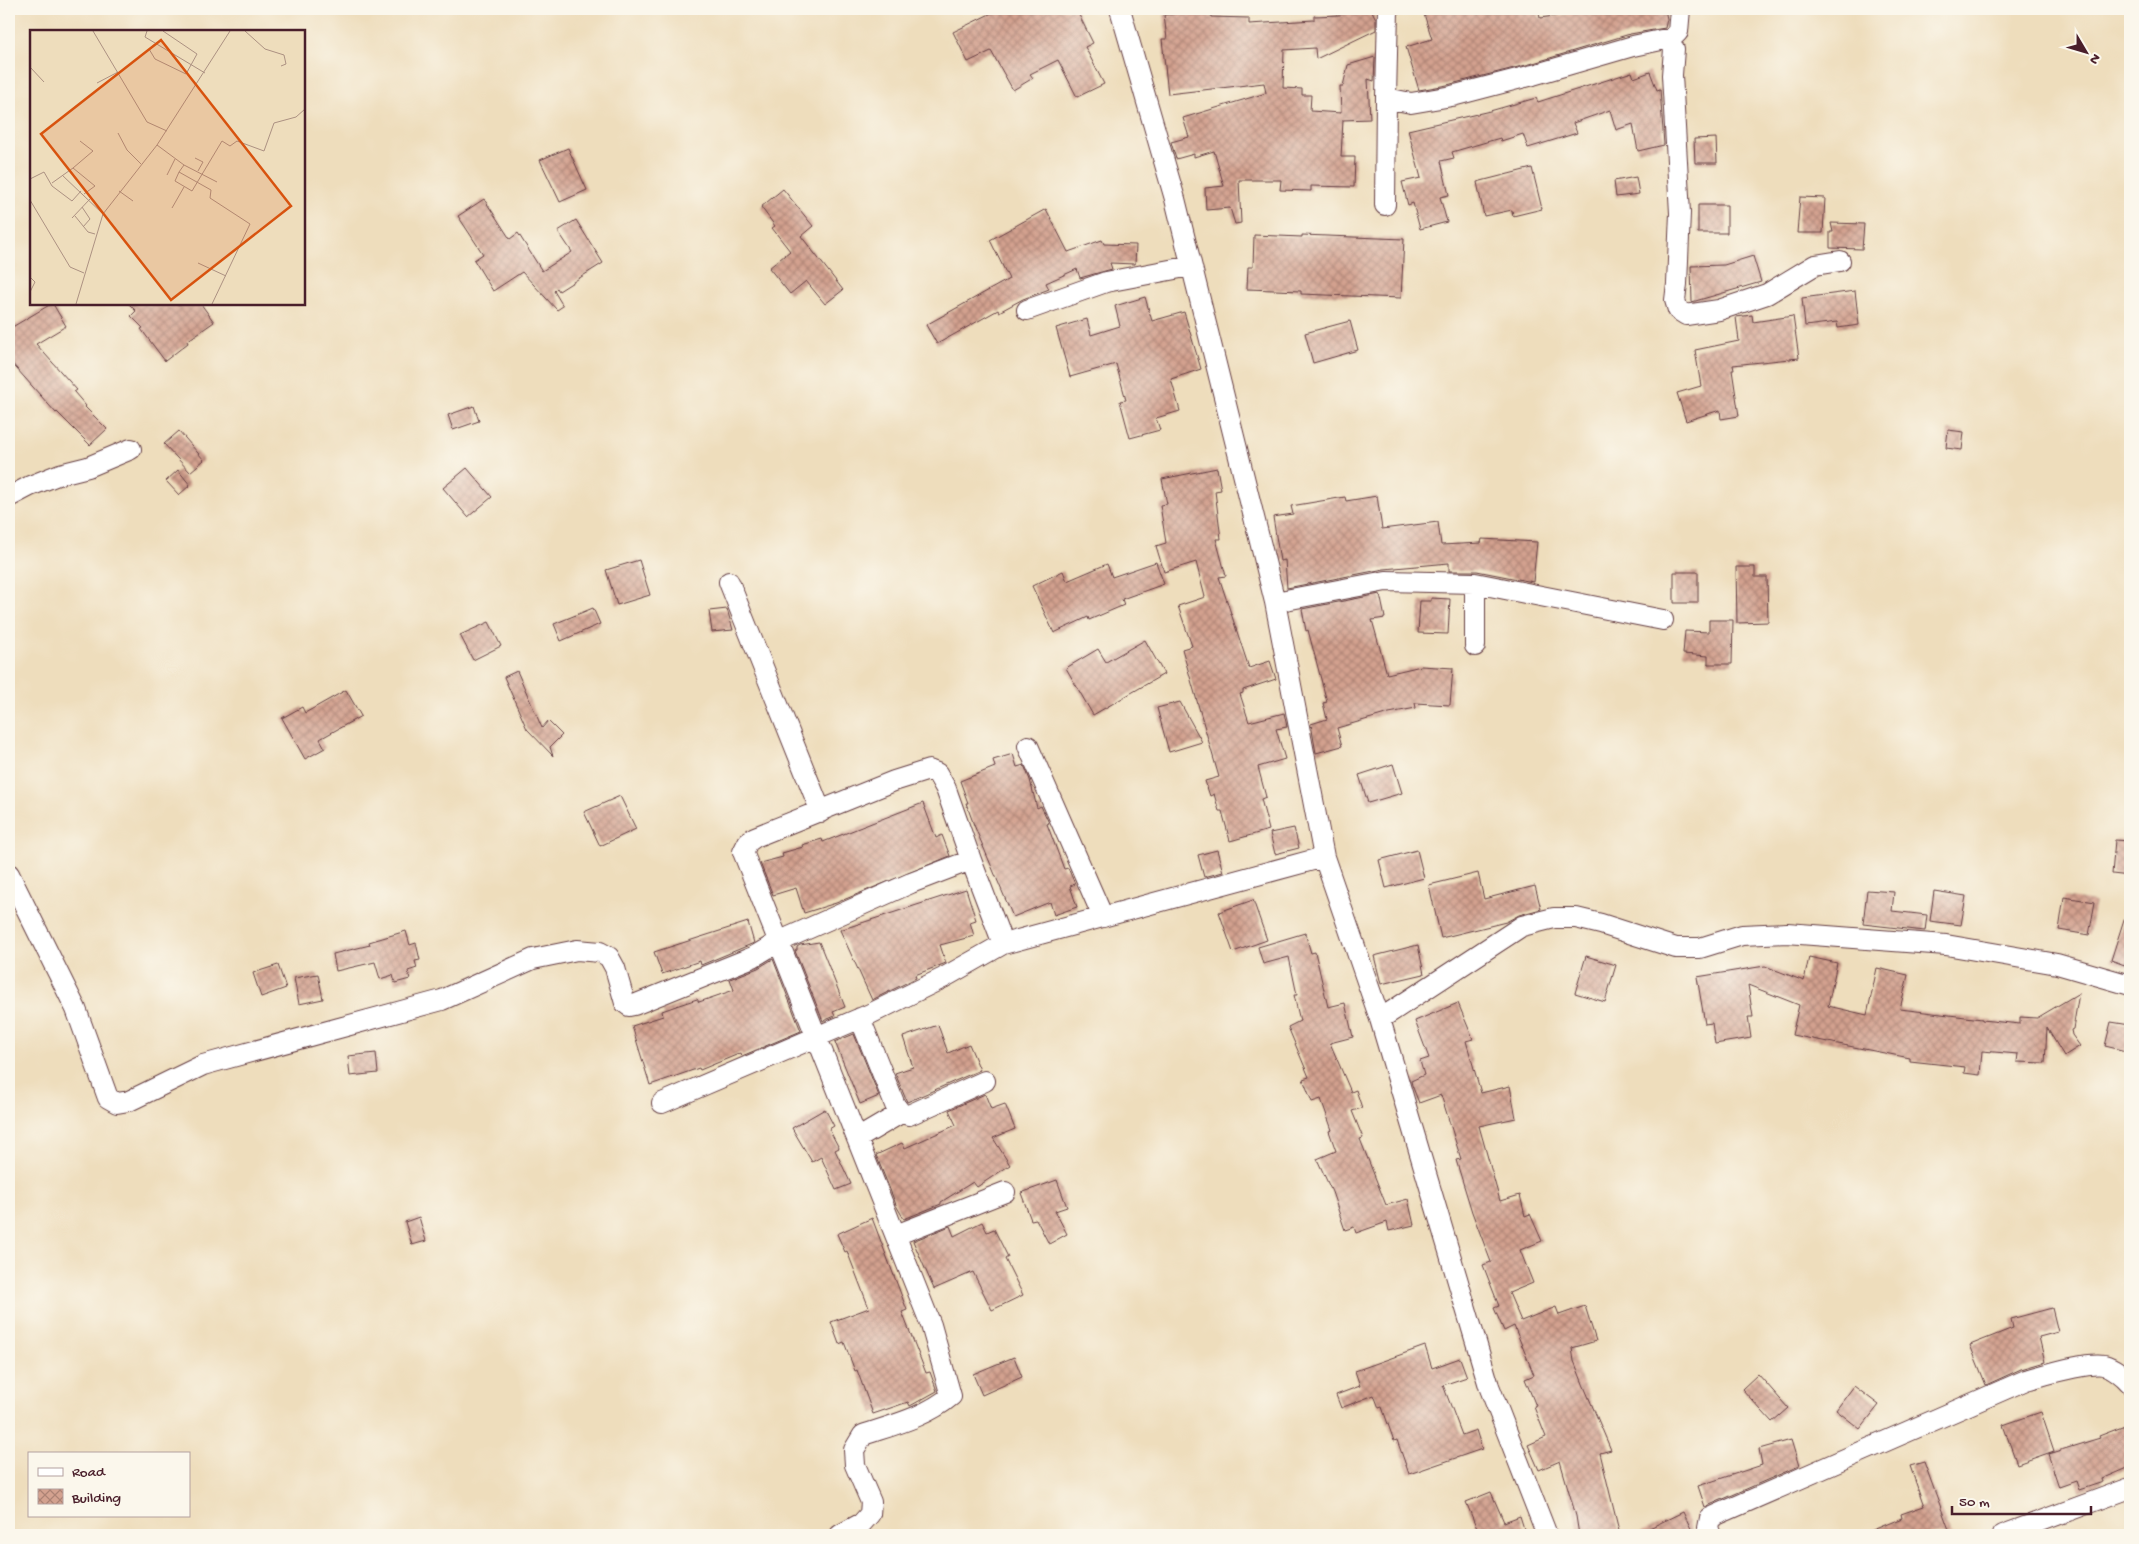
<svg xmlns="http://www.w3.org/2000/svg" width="2139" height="1544" font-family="'Gochi Hand',sans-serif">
  <defs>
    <pattern id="building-cross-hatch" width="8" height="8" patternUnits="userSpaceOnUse" patternTransform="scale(1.25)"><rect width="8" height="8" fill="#d3a18f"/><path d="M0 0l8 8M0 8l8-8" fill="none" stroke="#ad8375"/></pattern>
  </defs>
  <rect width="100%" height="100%" fill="#fbf7ec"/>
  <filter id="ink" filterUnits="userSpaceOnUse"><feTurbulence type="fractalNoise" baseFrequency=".02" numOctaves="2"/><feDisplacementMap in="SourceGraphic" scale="10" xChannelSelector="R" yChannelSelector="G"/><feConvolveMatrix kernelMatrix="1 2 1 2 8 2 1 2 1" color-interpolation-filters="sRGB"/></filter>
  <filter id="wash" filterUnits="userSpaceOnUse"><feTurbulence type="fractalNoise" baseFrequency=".0096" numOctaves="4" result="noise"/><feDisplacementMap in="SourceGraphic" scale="20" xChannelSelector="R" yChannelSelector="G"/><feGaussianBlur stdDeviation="1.12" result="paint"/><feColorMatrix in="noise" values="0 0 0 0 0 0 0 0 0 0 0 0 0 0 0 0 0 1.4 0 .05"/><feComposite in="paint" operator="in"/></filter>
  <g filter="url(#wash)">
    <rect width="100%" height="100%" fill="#eeddbc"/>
    <g id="blocks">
      <path fill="url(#building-cross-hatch)" d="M1000 9H1076L1093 43 1085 47 1104 84 1077 97 1058 60 1030 74 1033 78 1013 90 991 51 968 62 953 32Z
        M1354 9H1371L1376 19V30L1316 59 1315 48 1284 50 1283 88 1302 89V95H1311L1310 111 1341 113 1340 86H1343L1348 65 1375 57 1374 81 1368 79 1370 119 1343 120 1341 157H1355L1354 187 1311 186V191L1280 190 1281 180H1239L1241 223 1235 224 1230 208 1206 210 1205 188 1224 186 1214 151 1194 157V154L1176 159 1171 142 1189 137 1183 118 1266 93 1264 83 1168 94 1162 39H1167L1164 15 1210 10 1211 17 1249 18V24L1314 20V16L1340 15Z
        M1440 9H1538L1540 18 1602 9H1665L1667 19 1665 28 1630 34 1530 64 1447 85 1419 90 1406 47 1432 39 1424 14Z
        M1632 72 1634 78 1650 72 1657 90 1660 89 1664 145 1638 151 1633 124 1616 130 1610 110 1573 123 1577 133 1528 148 1523 134 1501 141 1500 138 1452 152 1454 158 1441 161 1449 195 1440 197 1447 222 1420 229 1413 203 1408 205 1402 182 1421 178 1408 130 1490 111 1536 98 1538 102Z
        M1716 138 1717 163H1695L1694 139Z
        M568 148 587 190 560 202 540 160Z
        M1532 168 1542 209 1513 216 1512 210 1484 216 1477 182Z
        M1636 177 1639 194 1616 197 1614 181Z
        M783 189 813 226 801 236 843 290 825 304 806 281 790 294 769 268 790 251 772 228 775 226 761 207Z
        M1800 197 1825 198 1823 233H1797Z
        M484 199 510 239 518 233 542 271 572 252 558 231 576 220 603 263 559 291 557 288 554 291 563 306 557 310 522 272 493 291 474 260 483 254 458 216Z
        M1698 205H1727V233H1698Z
        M1046 209 1068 252 1102 240 1104 244 1136 245 1135 264 1110 263 1112 269 1080 278 1077 269 1046 283 1049 289 1023 299 999 312 998 310 937 344 926 325 1009 279 990 240Z
        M1831 223 1864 224 1862 249 1830 248V232H1833Z
        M1254 235 1302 237V235L1404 239 1401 298 1301 294V291L1247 289 1248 267H1253Z
        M1753 256 1761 282 1692 302 1691 266 1724 265Z
        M1855 291 1859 325 1838 328 1837 322 1805 326 1802 298Z
        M1145 297 1152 321 1184 312 1201 369 1171 379 1180 411 1156 418 1160 430 1130 438 1120 401 1126 400 1116 364 1070 377 1056 328 1087 319 1091 335 1120 326 1115 306Z
        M51 304H53L66 326 36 344 77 390 74 392 86 406 85 407 107 429 90 445 57 412 56 413 9 360V329Z
        M129 304H201L214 322 187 341 188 343 165 361 141 329 143 328 131 316 136 311Z
        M1752 315 1753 322 1793 316 1799 358 1733 365 1734 370H1732L1739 416 1721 419 1720 410 1686 421 1677 393 1701 386 1695 350 1739 341 1736 317Z
        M1350 321 1358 350 1313 363 1305 333Z
        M474 406 479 421 453 430 448 415Z
        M1948 430 1964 432 1962 450 1946 448Z
        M179 431 204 460 190 472 164 444Z
        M467 468 492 497 468 517 443 488Z
        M1217 468 1221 490 1215 491 1221 539H1216L1226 576 1219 577 1249 668 1270 661 1276 679 1243 690V693L1240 694 1249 722 1284 713 1287 727 1276 729 1285 759 1258 767 1266 797 1261 799 1269 830 1230 841 1222 811H1219L1214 794 1210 796 1205 781 1219 777 1182 649 1192 646 1178 606 1205 597 1196 562 1164 572 1156 546 1166 543 1160 505 1167 504 1162 479Z
        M178 470 190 485 179 495 166 481Z
        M1377 496 1382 529 1438 522 1441 545 1481 543 1482 539 1537 542 1533 582 1477 571H1449V563L1384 569 1287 588 1285 560 1280 561 1273 517 1293 514 1291 506 1345 497 1346 501Z
        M639 560 650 595 617 605 606 570Z
        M1156 562 1164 584 1122 599 1124 605 1089 620 1088 617 1054 633 1032 586 1063 571 1067 581 1107 564 1112 577Z
        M1736 567H1755V577H1767L1768 622 1737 623Z
        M1674 572H1698V603H1674Z
        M1380 594 1385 618 1372 620 1387 674 1421 666 1453 668 1450 705 1415 703 1416 708 1389 713 1337 728 1342 746 1316 753 1311 724 1327 719 1323 703 1327 702 1308 630 1306 631 1302 609Z
        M1431 598 1450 599 1448 634 1418 633 1420 601H1431Z
        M593 608 600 624 561 641 554 624Z
        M727 609 733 630 712 632 709 611Z
        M1709 620H1733L1732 664H1708V656L1683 654 1685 631 1709 632Z
        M489 622 501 646 473 660 460 635Z
        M1145 640 1164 674 1093 715 1066 668 1098 649 1106 662Z
        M517 671 542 728 548 721 562 735 550 747 553 756 527 729 504 677Z
        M346 690 361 716 320 739 325 748 305 759 282 718 302 707 305 713Z
        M1180 702 1202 742 1169 752 1157 708Z
        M1013 754 1017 767 1024 765 1030 780 1037 808 1041 806 1049 823 1047 824 1064 869 1068 868 1075 884 1070 886 1077 907 1054 915 1050 902 1013 917 974 825 966 803H968L960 781 995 767 993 760Z
        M1393 764 1402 793 1368 803 1359 775Z
        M620 796 636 829 600 846 584 812Z
        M923 803 936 838 942 835 950 856 836 903 804 913 796 888 773 895 760 863 783 857 782 853 803 847 802 845 822 839 823 842Z
        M1294 828 1299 848 1275 854 1270 833Z
        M2115 840 2130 841V876L2112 874Z
        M1217 850 1223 872 1204 877 1198 855Z
        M1417 850 1424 878 1386 888 1379 860Z
        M1478 873 1484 899 1535 886 1541 909 1519 915 1506 922 1441 938 1429 885Z
        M966 889 976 920 970 922 974 936 940 945 946 963 915 975 916 978 872 1000 840 930Z
        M1867 890 1894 892 1892 911 1927 915 1925 931 1863 924Z
        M1934 891 1966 896 1961 925 1930 921Z
        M2064 897 2095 902 2089 935 2059 930Z
        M1253 900 1267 940 1233 952 1219 912Z
        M2127 910H2130V967L2111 960Z
        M748 922 754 943 713 960 701 965 700 961 662 974 654 952Z
        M406 931 410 945 416 943 420 960 415 961 417 968 408 971 410 979 395 983 393 975 380 979 375 962 336 971 333 954 370 945 369 942Z
        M1305 933 1311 953 1315 952 1328 1007 1345 1003 1353 1037 1330 1043 1351 1092 1356 1090 1362 1108 1352 1111 1363 1138 1360 1139 1386 1205 1408 1199 1414 1225 1389 1231 1387 1222 1356 1233 1354 1227 1345 1230 1332 1192 1317 1159 1336 1151 1329 1131 1332 1130 1321 1099 1312 1102 1303 1079 1309 1077 1288 1027 1300 1021 1294 995H1297L1289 957 1263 964 1258 947Z
        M819 942 845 1007 833 1012 835 1016 823 1021 795 951 797 950V947L800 945Z
        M1418 945 1424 974 1381 984 1374 956Z
        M1586 956 1616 965 1605 1002 1575 993Z
        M1809 957 1837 963 1828 1006 1867 1015 1877 968 1908 975 1900 1009 1982 1019V1020L2020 1024V1017L2037 1018 2079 993 2073 1029 2071 1030 2072 1035 2080 1046 2064 1056 2047 1028 2045 1063 2017 1062 2018 1054 1982 1051 1980 1075 1964 1073 1965 1067 1910 1061V1058L1792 1035 1799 1005 1748 985 1753 1017H1748L1751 1038 1715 1044 1712 1023 1705 1024 1697 977 1765 966 1804 981Z
        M773 959 801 1031 742 1056 741 1053 700 1070 699 1068 650 1085 632 1026 663 1016 662 1011 679 1005 697 999 699 1002 734 990 730 979 758 968Z
        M278 965 286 988 261 997 253 973Z
        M318 974 323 999 299 1004 294 978Z
        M1458 1003 1473 1039 1466 1041 1481 1093 1510 1086 1516 1118 1479 1126 1500 1201 1520 1195 1525 1216 1530 1214 1542 1241 1520 1250 1533 1283 1509 1293 1521 1321 1556 1307 1559 1315 1585 1306 1596 1341 1572 1348 1574 1361 1583 1384 1611 1450 1600 1453 1620 1535H1579L1576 1516 1560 1461 1539 1470 1528 1445 1546 1437 1534 1407 1536 1406 1525 1379 1534 1375 1514 1326 1504 1331 1494 1308 1499 1306 1483 1265 1491 1262 1472 1212 1456 1160 1461 1159 1441 1095 1419 1103 1412 1085 1411 1081 1424 1075 1420 1061 1429 1058 1415 1021Z
        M2111 1022 2130 1025V1052L2105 1046Z
        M938 1025 948 1053 969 1044 980 1070 907 1102 895 1073 913 1067 903 1037Z
        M854 1034 879 1096 860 1104 835 1042Z
        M376 1053 378 1073 350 1076 348 1056Z
        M985 1094 991 1109 1005 1104 1015 1129 993 1138 1010 1165 977 1187 973 1182 941 1202V1204L904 1219 897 1207 876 1155 902 1143 905 1148 956 1125 949 1110Z
        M825 1109 834 1126 829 1129 839 1148 835 1150 851 1184 836 1190 821 1157 812 1162 792 1128Z
        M1057 1180 1067 1207 1055 1211 1067 1234 1049 1244 1036 1219 1031 1220 1021 1193Z
        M419 1217 426 1241 412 1245 405 1222Z
        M872 1218 907 1310 902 1312 926 1373 930 1372 937 1391 910 1406 908 1402 873 1414 857 1370 855 1371 844 1342 839 1344 831 1322 869 1308 847 1251 845 1252 837 1234Z
        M982 1222 987 1232 994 1229 1008 1257 1005 1259 1023 1295 992 1310 973 1272 934 1289 913 1241 950 1226 954 1236Z
        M2052 1308 2058 1332 2039 1337 2045 1362 2021 1369 1986 1385 1970 1345 2013 1328 2011 1319Z
        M1425 1346 1432 1368 1460 1358 1467 1377 1443 1385 1462 1435 1476 1430 1482 1449 1409 1474 1397 1440 1394 1441 1382 1407 1379 1408 1374 1395 1341 1408 1336 1395 1360 1386 1355 1371Z
        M1014 1357 1022 1377 982 1395 973 1374Z
        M1758 1374 1788 1408 1772 1422 1742 1389Z
        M1854 1386 1879 1405 1860 1429 1836 1410Z
        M2041 1412 2054 1451 2017 1464 2003 1425Z
        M2130 1424V1467L2102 1479 2103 1482 2079 1490 2076 1481 2059 1487 2048 1454 2100 1438 2099 1436Z
        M1791 1440 1799 1466 1705 1507 1698 1486 1762 1465 1759 1449Z
        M1924 1462 1951 1535H1861L1902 1518 1901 1514 1924 1506 1910 1466Z
        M1491 1492 1504 1522 1520 1516 1526 1535H1472L1471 1534 1478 1531 1466 1502Z
        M1683 1512 1694 1535H1635Z"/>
    </g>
  </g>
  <g filter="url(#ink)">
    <use href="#blocks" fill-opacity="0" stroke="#633c41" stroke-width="1"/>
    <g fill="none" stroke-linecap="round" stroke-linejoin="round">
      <defs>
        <path id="minor" d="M1120 9 1175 199 1275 602 1324 857 1380 1019 1489 1386 1547 1535
          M1388 9 1386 98 1411 103 1452 96 1533 75 1633 46 1661 40H1670L1674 49 1672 75 1680 213 1677 284 1675 300 1678 310 1686 315 1719 310 1767 294 1815 265 1840 261
          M1670 40 1678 32 1680 9
          M1385 205 1386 98
          M1027 310 1106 282 1191 266
          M9 497 30 486 60 474 88 467 131 449
          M729 582 821 812
          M1275 602 1386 581 1475 583 1663 620
          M1475 646V583
          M1028 746 1103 917
          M9 874 76 1009 108 1098 117 1103 129 1101 203 1065 442 1000 533 959 577 950 600 952 609 957 615 968 625 1003 629 1006 634 1005 753 957 778 942 911 883 971 860 1003 944
          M860 1018 895 1105 901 1113 909 1115 985 1081
          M1380 1019 1522 926 1554 918H1576L1601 924 1676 948H1700L1742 935 1787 933 1946 945 2057 964 2130 985
          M662 1103 870 1014 943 978 1003 944 1324 857
          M857 1139 901 1113
          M896 1235 1005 1192
          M840 1535 862 1523 870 1514 871 1502 855 1465 854 1450 863 1435C893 1425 926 1417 951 1396L931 1325 743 852 748 842 755 837 894 781 929 770 937 773 946 789 971 860
          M1711 1535 1708 1528 1710 1518 1721 1513 2026 1380C2045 1375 2085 1362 2104 1365 2113 1367 2124 1376 2130 1383
          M2003 1535 2130 1488"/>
      </defs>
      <use href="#minor" stroke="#633c41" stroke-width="22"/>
      <use href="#minor" stroke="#fff" stroke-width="20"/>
    </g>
  </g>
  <g transform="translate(30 30)">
    <rect width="275" height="275" fill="#eeddbc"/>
    <path fill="none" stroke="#ac9182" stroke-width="1" d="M63 1 117 92 137 101M117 1 115 7 175 43M215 1 235 19 254 25 256 34 251 36M119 19 125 29 156 44 167 24 133 1M0 37 14 52M67 53 88 42M88 103 97 120 111 134M50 111 63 121 43 138 65 156 54 164M127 115 154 135 187 152M165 128 173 132 168 141M154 135 149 142 181 160 180 168 220 194 182 274M149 142 145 151 162 161 192 111 200 116 207 111 234 121 244 93 266 87 275 79M32 145 73 184M137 145 145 129M0 149 14 142 22 156 42 171 51 161M22 153 43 138M89 161 103 171M0 170 40 237 54 243M52 177 60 189 53 197M142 178 154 157M45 186 58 202 65 204M42 188 60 169M168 233 196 246M0 247 5 252 0 262M46 274 73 184 127 115 200 1"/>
    <path fill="#d8530f" fill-opacity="0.15" stroke="#d8530f" stroke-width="2.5" d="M131 10 261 176 141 270 11 104Z"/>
    <rect width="275" height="275" fill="none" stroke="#4a1f2b" stroke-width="2.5"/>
  </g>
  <rect width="2139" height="1544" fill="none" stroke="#fbf7ec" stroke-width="30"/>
  <rect x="28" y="1452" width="162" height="65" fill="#fbf7ec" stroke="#b4a19f"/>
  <rect x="38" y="1468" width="25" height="8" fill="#ffffff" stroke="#b4a19f"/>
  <text x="72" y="1476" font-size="15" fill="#4a1f2b">Road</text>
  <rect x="38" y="1489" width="25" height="15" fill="url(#building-cross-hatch)" stroke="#b4a19f"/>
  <text x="72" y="1502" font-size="15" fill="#4a1f2b">Building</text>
  <g transform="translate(2086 52) rotate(128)" stroke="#fbf7ec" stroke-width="4" paint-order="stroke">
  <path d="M0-4L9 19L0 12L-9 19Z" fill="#4a1f2b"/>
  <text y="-8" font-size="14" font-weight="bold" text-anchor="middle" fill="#4a1f2b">N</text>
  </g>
  <path d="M1952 1506v8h139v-8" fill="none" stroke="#4a1f2b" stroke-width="2.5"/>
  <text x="1959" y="1506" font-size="15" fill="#4a1f2b" stroke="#fbf7ec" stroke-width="4" paint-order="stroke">50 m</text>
</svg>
